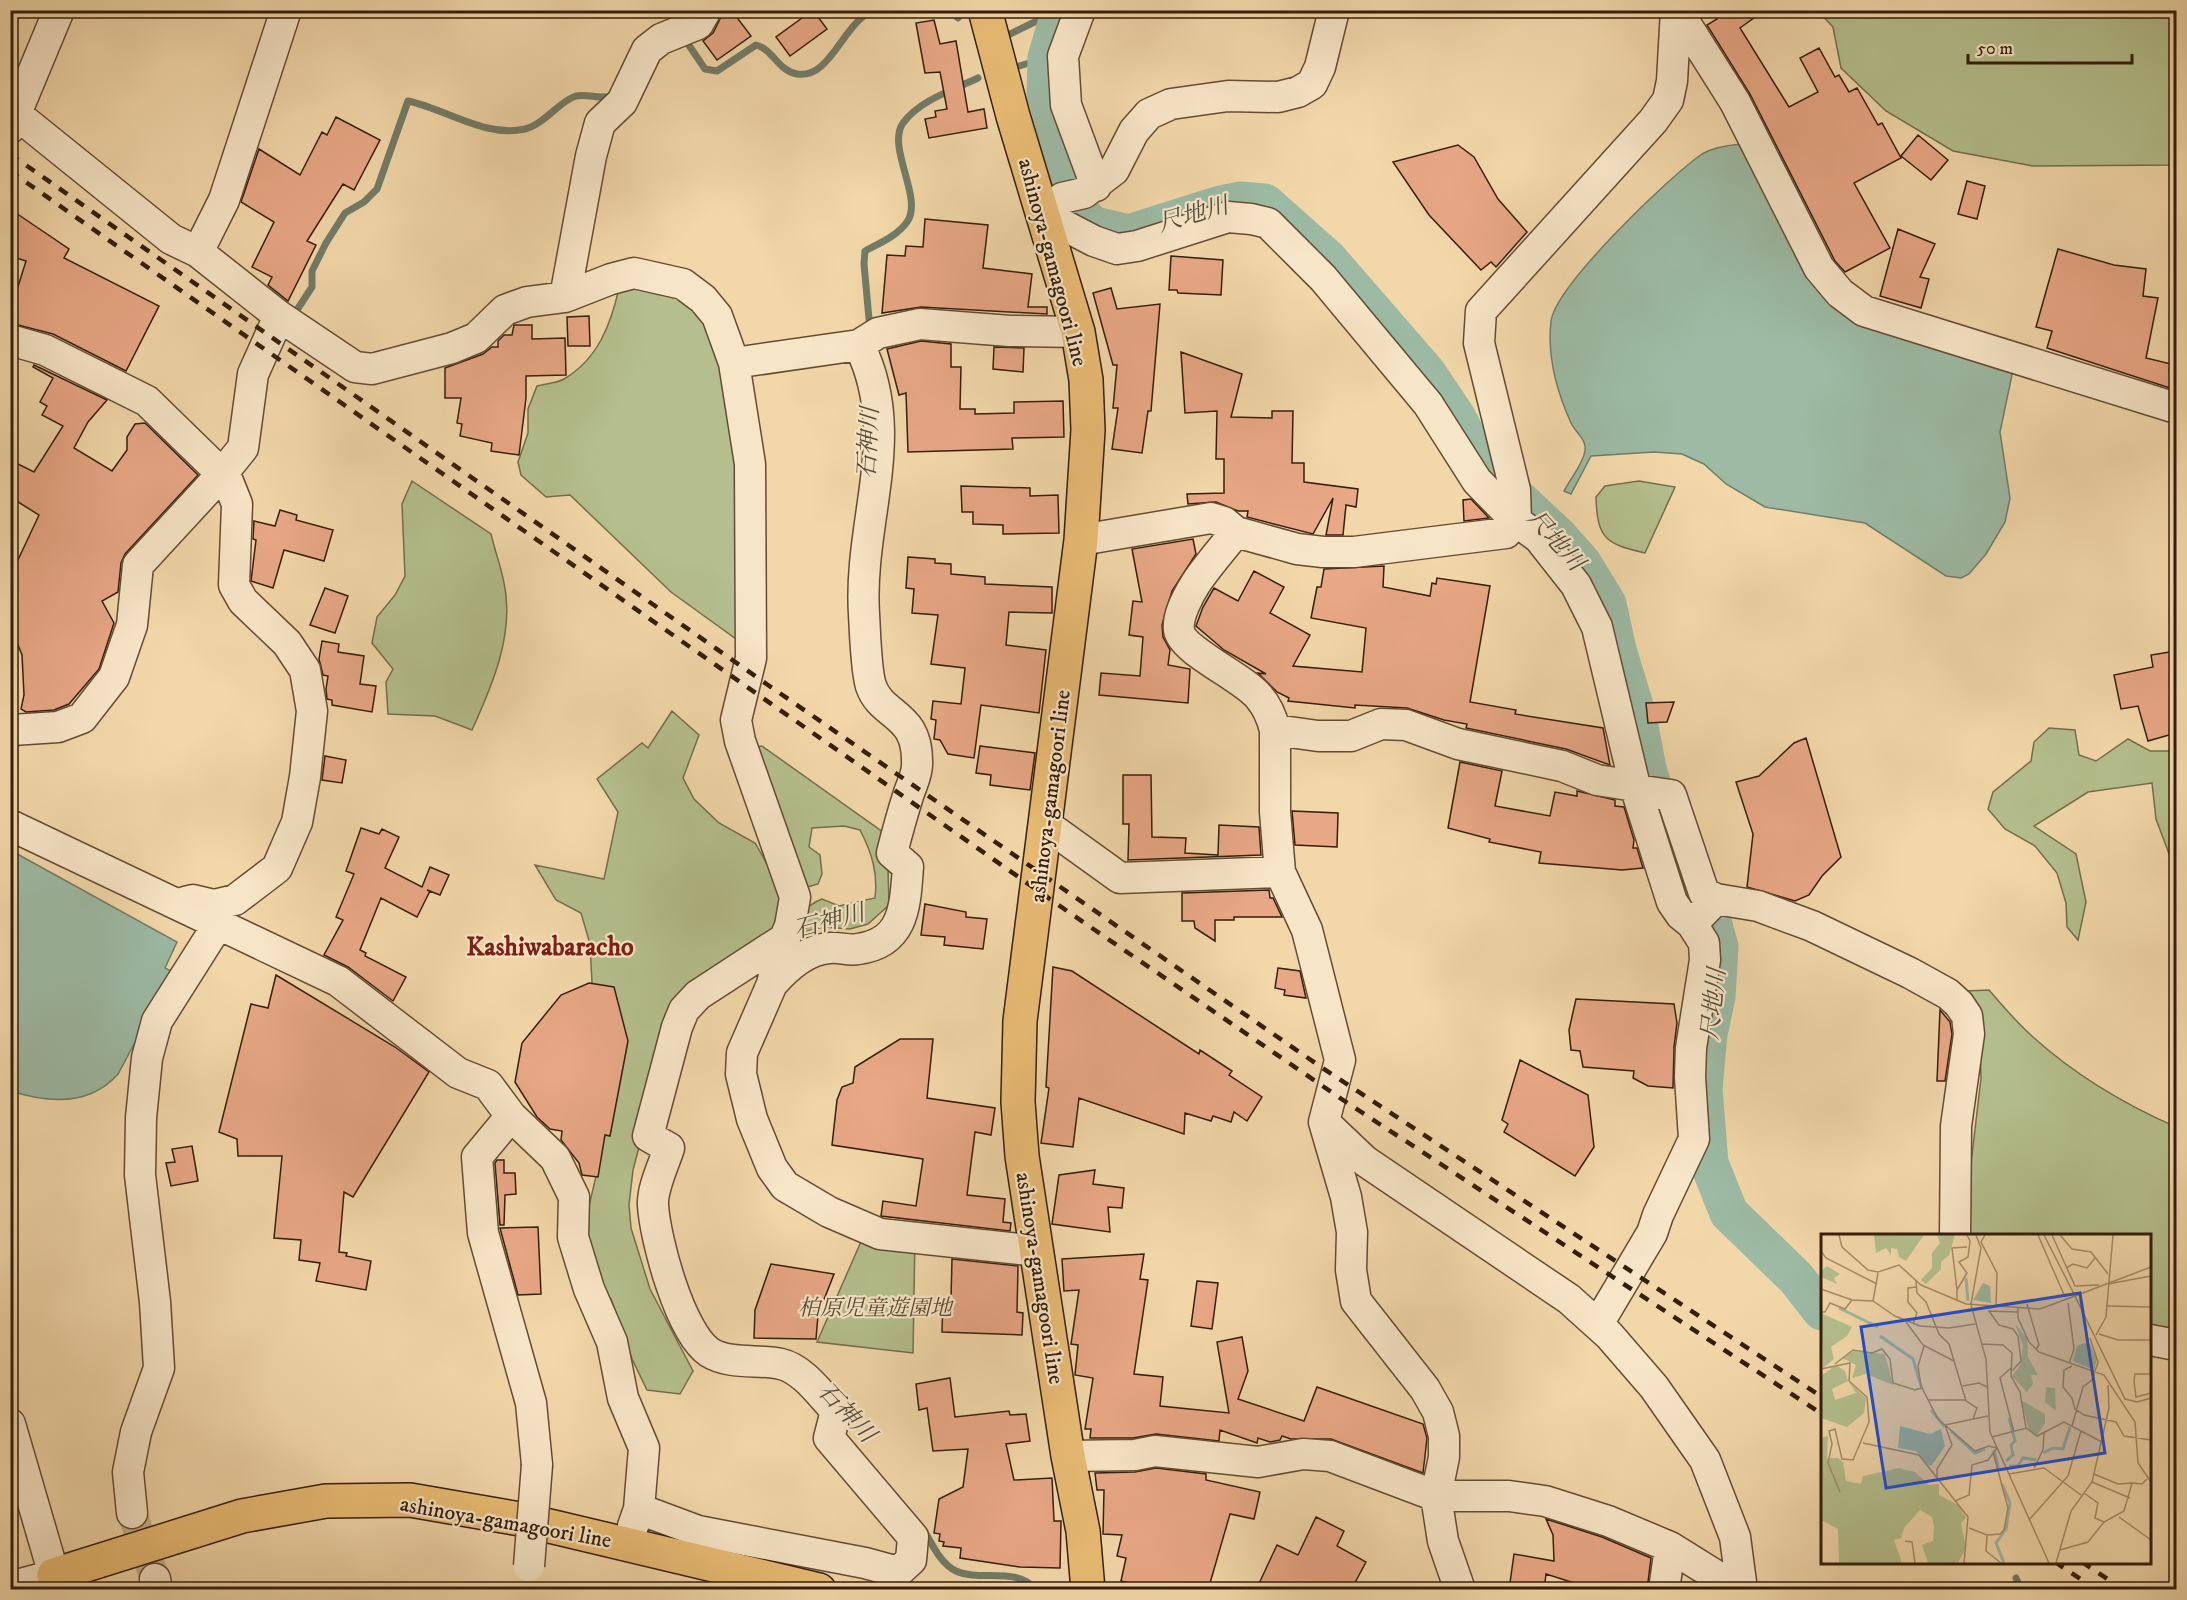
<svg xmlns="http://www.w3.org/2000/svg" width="2187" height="1600" font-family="'IM FELL DW Pica','Noto Serif JP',serif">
  <rect width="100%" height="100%" fill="#f2d7a9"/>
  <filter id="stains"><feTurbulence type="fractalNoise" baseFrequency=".00333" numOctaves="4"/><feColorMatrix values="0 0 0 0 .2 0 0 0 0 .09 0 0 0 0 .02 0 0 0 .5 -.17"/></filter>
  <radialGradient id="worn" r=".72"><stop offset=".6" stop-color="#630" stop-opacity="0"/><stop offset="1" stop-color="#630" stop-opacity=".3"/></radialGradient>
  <path fill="#b4bf8d" stroke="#746e4c" stroke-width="1.5" d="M1818 11H2176V165L2033 166 1953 151 1886 111 1841 68 1833 27Z
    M633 282 677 289 713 327 741 463 743 644 671 592 570 495 546 497 521 475 518 462 528 433V409L537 386C545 384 557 383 564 379 598 359 611 324 619 288Z
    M412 481 491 534C495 551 501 567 504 583 515 633 492 686 472 730L435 716 388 714 386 682 393 669 372 643 377 617 395 595 405 576 402 504Z
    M1639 481 1675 487 1645 553C1607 544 1597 540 1596 497L1605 486Z
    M672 711 699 735 683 778 694 799 719 823 755 843 785 895 773 931 674 1015 633 1170 629 1205 631 1228 650 1289 693 1371 680 1394 647 1390 632 1359 611 1299 589 1274 581 1240 601 1155 590 944 581 913 556 900 535 865 604 879 618 812 597 779 642 743 648 748Z
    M2049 728 2075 730 2079 755 2096 761 2128 739 2150 751H2176V866L2174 867 2156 819 2152 783 2088 792 2034 826 2076 854 2086 902 2078 940 2067 927 2066 903 2057 873 2035 846 2005 829 1988 809 1993 792 2031 761 2034 742Z
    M762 746 887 835 889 905 868 924 850 929 823 927 793 935C799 917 804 906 822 899L839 906 875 898C878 873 872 853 860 830L844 826 812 828 809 847 820 855 822 874 818 884 804 888 751 748Z
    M1989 990C2003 1006 2017 1023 2033 1037 2074 1074 2126 1105 2176 1127V1333L2150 1326V1236L1966 1235 1969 1181 1981 1078 1979 1022 1965 991Z
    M867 1228 915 1237 913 1353 817 1342Z"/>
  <path fill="#9cbaa4" stroke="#727c67" stroke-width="1.5" d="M1742 144 1807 271 2013 370 2000 432 2010 498 2005 522 1986 554 1969 574 1961 578 1946 576 1865 523 1765 507 1726 484 1704 464 1682 454 1654 452 1591 456 1571 494 1564 491C1570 479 1583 464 1585 451 1587 439 1575 432 1571 423 1557 392 1547 355 1551 321 1556 285 1670 176 1702 154 1714 147 1729 145 1742 144Z
    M10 850 177 942 165 968 173 972 118 1074C90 1106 48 1103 11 1091Z"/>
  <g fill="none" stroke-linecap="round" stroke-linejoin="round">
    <path stroke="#727c67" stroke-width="7" d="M949 10 958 18
      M1008 35 1059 10
      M686 41 705 69 717 71 756 45C774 50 777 70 797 74 833 80 846 12 879 10
      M1019 66 1047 58
      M295 313 312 287V271L326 243 345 213 364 202 377 189 408 101C446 109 485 138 525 129 545 124 559 101 576 96 588 93 602 101 613 95
      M870 330 864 264 865 251C880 243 897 236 907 222 924 199 886 147 903 123 920 100 953 90 978 78
      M925 1532C933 1546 941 1564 956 1571 980 1582 1018 1566 1036 1590
      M2016 1578 2021 1590"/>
    <path stroke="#9cbaa4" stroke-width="39" d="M1061 10 1047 58 1046 94 1079 210 1091 225 1128 234 1220 205 1240 201 1265 203 1328 259 1426 372 1457 418 1480 463 1558 536 1582 563 1607 604 1617 650 1637 716 1647 769 1684 888 1695 906 1713 925 1719 947 1716 997 1708 1034 1703 1089 1709 1163 1729 1213 1796 1278 1822 1311"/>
  </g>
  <path fill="#e8a785" stroke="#341e0c" stroke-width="1.5" d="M813 10 827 29 790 56 776 37Z
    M1712 10H1765L1740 28 1789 107 1818 92 1800 58 1819 48 1835 77 1839 75 1849 92 1857 88 1878 125 1882 123 1901 158 1854 183 1890 248 1845 272 1835 261 1750 94 1707 25 1717 19Z
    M732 11 751 36 717 60 703 41 713 33 722 15Z
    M934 20 940 44 956 41 968 112 984 109 987 128 929 138 925 119 936 117 935 111 947 109 940 72 925 73 916 23Z
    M336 117 380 140 354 190 343 184 307 241 316 245 288 301 268 285 272 277 252 267 274 222 241 202 259 149 300 175 322 132 327 135Z
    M1918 135 1948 160 1931 180 1901 156Z
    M1458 145 1474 157 1498 199 1527 232 1496 267 1491 262 1481 270 1429 215 1393 162Z
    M1967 181 1985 186 1977 219 1958 214Z
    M10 209 69 249 64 258 159 306 126 371 53 334 10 323V291L16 293 26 261 10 256Z
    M925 219 988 225 983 268 1032 274 1028 307H1047V314L921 307 882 313 887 255 905 256 906 246 923 247Z
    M1898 229 1935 244 1920 277 1929 279 1921 308 1880 296Z
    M2058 249 2114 265 2146 269 2143 296 2158 298 2146 358 2171 364 2169 370 2176 372V390L2047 348 2052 331 2036 327Z
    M1171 256 1223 260 1221 295 1178 293 1177 290H1169Z
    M1111 288 1117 309 1160 304 1151 411H1148L1142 453 1112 449 1118 408H1113L1117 365H1113L1093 293Z
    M589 316 590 346H568L567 317Z
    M514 325H532V339L565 338 566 375 526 376V398L519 455 491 451 492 443 460 436 462 424 457 423 461 398H445V368L483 354 492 347H498V341L504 335H512Z
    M921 341 951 344V367H961L960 409H975V414L1014 413V402L1063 401 1064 437 1012 438 1013 449 908 452 906 393 899 395 887 349Z
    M994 347 1024 348 1023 372 993 369Z
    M1181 352 1242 374 1231 417 1272 418V411H1293L1292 463H1304V482L1358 489 1356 507 1346 505 1343 535H1326L1333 498 1313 534 1247 517 1248 511H1238L1216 502 1188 504 1187 494 1224 493V459H1216L1217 411 1185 413Z
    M34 365 107 400 88 422 74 448 112 471 127 450V437L135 424 145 423 198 475 125 554 121 563 118 592 102 601 114 623 99 669 69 704 54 710 26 712 21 709 24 695 22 655 10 625V577L39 515 10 497V460L34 472 63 426 42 415 47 406 40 402 53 378 33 367Z
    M961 486 1030 488V496L1058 495 1059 533 1003 534V525L973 524V512H962Z
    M1471 499 1489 518 1464 521 1463 500Z
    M280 510 297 515 296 520 333 530 324 561 284 550 273 588 251 581 256 540 253 539 254 521 275 526Z
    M1193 539 1196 554 1172 591 1162 625 1163 637 1170 650 1168 665 1190 669 1188 703 1099 695 1101 673 1140 676 1143 637 1129 635 1133 601 1142 602 1132 549Z
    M908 557 935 559V563L951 564V574L985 577V584L1052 587V613L1009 612 1006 645 1046 650 1039 713 981 705 974 758 948 754 940 740 934 739 936 720 931 719 933 701 961 704 965 668 931 664 938 615 912 613 914 589 906 588Z
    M1384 566 1383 587 1430 596 1432 583 1436 584 1437 578 1490 586 1470 702 1516 710 1515 714 1603 728 1610 765 1566 749 1466 728 1467 724 1444 720 1407 708 1355 705V708L1288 701 1289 698 1277 692 1258 673 1266 674 1224 650 1196 626 1203 607 1214 588 1238 601 1254 571 1284 587 1270 613 1310 635 1293 666 1362 672 1366 628 1311 618 1317 587H1321L1324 569Z
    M325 588 348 596 335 633 310 625Z
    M322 641 339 644 338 652 364 656 360 684 376 686 372 712 332 705V700L327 699 326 689 328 676 323 675 319 659Z
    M2176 651V733L2148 741 2138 706 2121 709 2114 675 2153 667 2151 655Z
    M1674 702 1667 722 1648 723 1646 703Z
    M1806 738 1841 857 1822 876 1809 895 1795 901 1747 887 1753 834 1736 782 1759 776 1794 743Z
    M980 746 1035 753 1030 790 990 785 991 775 976 773Z
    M325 756 346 760 342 783 322 780Z
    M1460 762 1502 771 1495 806 1550 816 1555 792 1577 796V791L1615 800V806L1624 807 1634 840 1633 848H1637L1643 868 1622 870 1539 863 1541 852 1489 842 1490 839 1448 828Z
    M1123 775H1151L1152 837 1186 838 1185 853 1218 855 1219 825 1259 827 1261 855 1128 860 1129 824H1123Z
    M1292 811 1338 813 1337 847 1295 845Z
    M361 828 379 834 382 829 399 837 385 868 422 887 430 867 449 875 440 895 427 890 430 891 417 917 381 898 360 950 366 953 365 956 406 977 393 1001 348 967 324 955 343 920 336 917 354 874 346 871Z
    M1269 890 1270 898H1273L1282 917H1234V920H1215V941L1195 928 1194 921H1182V893Z
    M925 904 966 912V917L987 919 983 949 944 945 945 937 921 935Z
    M1053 967 1072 971 1199 1054 1200 1050 1232 1071 1229 1075 1262 1097 1247 1121 1234 1112 1231 1122 1213 1116 1211 1121 1185 1113 1184 1134 1079 1098 1073 1147 1041 1143 1049 1088 1046 1087Z
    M1278 968 1300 971 1306 998 1284 995 1285 990 1275 988Z
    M276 975 395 1047 429 1072 353 1197 344 1192 339 1252 347 1253 346 1256 371 1261 366 1290 316 1281 320 1263 299 1260 301 1240 274 1238 282 1156H238L237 1139 219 1132 251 1004 268 1008Z
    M589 983 614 987 628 1041 610 1136 605 1135 598 1177 582 1175 579 1163 561 1140 562 1131 550 1129 537 1117 515 1082 522 1043 561 995Z
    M1576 999 1674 1004 1677 1023 1674 1047 1673 1088 1648 1086 1633 1078 1634 1071 1583 1067 1580 1051 1571 1050 1569 1030Z
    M1940 1010 1950 1022 1952 1034 1945 1081H1937Z
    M900 1039H933L927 1098 995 1108 991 1135 975 1132 967 1195 1005 1199 1003 1222 1011 1223 1010 1231 881 1216 883 1201 916 1206 923 1159 832 1145 837 1100 842 1087 853 1083 855 1067Z
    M1520 1060 1588 1095 1594 1147 1575 1176 1504 1132 1508 1124 1502 1120Z
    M192 1146 198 1181 171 1186 166 1163 175 1162 172 1149Z
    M497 1160H504V1173H515L516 1194 505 1195 504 1225H500L495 1163Z
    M1095 1170 1093 1184 1124 1188 1122 1208 1108 1207 1110 1232 1052 1224 1059 1175Z
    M538 1227 541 1294 518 1295 500 1228Z
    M1144 1254 1140 1279 1148 1280 1134 1374 1163 1377 1160 1406 1229 1413 1217 1342 1242 1337 1248 1371 1238 1399 1304 1421 1317 1387 1423 1424 1427 1438 1423 1473 1331 1439H1291L1282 1436 1280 1440 1270 1442 1258 1438 1257 1443 1220 1430 1219 1441 1156 1434 1133 1438H1090L1091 1429H1085L1093 1378 1075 1375 1078 1345 1071 1344 1079 1290 1064 1291 1062 1259Z
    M952 1259 1018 1266 1017 1312 1023 1313 1022 1335 942 1332 943 1299H951Z
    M771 1264 834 1274 818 1315 816 1339 754 1338 755 1310Z
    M1197 1281 1218 1283 1212 1329 1191 1326Z
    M950 1378 955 1417 1009 1411 1010 1415 1026 1414 1030 1441 1006 1444 1014 1480 1052 1478 1054 1521H1061L1060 1568 1020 1567 960 1558 961 1548 943 1546 944 1542 939 1541 940 1534 934 1533 939 1499 963 1487 968 1449 933 1451 927 1408 919 1410 916 1384Z
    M1156 1468 1206 1474V1480L1260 1492 1254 1519 1230 1514 1208 1590H1156L1121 1581 1126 1558 1117 1556 1122 1535 1103 1534 1104 1490H1097L1095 1473 1135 1472Z
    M1316 1517 1344 1531 1337 1546 1366 1562 1351 1590H1256L1277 1545 1298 1555Z
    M1546 1519 1602 1537 1651 1558 1647 1590H1596L1546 1574 1544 1590H1509L1514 1554 1554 1561 1553 1535Z"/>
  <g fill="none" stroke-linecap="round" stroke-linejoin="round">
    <path stroke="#ccb28a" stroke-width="30" stroke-dasharray="30 15" stroke-linecap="butt" d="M132 1513 155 1579"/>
    <defs>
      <path id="minor" d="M1080 10 1063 56 1066 105 1096 186
        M1334 10 1320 67 1312 84 1298 92 1278 97 1228 96 1171 104 1149 114 1134 131 1114 170 1084 193 1062 198 1044 215 1094 241 1117 249 1137 246 1228 217 1251 219 1268 223 1323 278 1428 404 1477 481 1516 521 1539 538 1576 585 1597 627 1635 786 1672 902 1681 915 1692 924 1716 899 1758 906 1812 926 1910 973 1948 994 1959 1004 1967 1016 1969 1034 1956 1126 1955 1236
        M1677 10 1735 102 1819 268 1840 293 1864 311 2176 408
        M16 114 171 239 198 252 279 316 355 367 372 369 452 348 476 338 505 310 527 302 565 297 611 279 634 273 683 284 703 299 717 316 734 363 859 345 878 333 920 324 1010 331 1078 332
        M10 128 59 10
        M198 252 224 200 286 10
        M565 297 591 156 600 123 622 102 647 50 661 39 698 24 706 10
        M10 340 45 350 147 401 227 479 237 504 234 585 243 601 287 643 305 670 312 711 305 777 297 822 277 868 235 900 214 905 193 900 185 902
        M734 363 750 464 751 658 736 720 740 741 795 897 790 926 781 947 772 984 742 1053 741 1074 752 1119 772 1168 785 1186 829 1212 880 1234 1037 1251
        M1236 532C1223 548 1208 565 1196 583 1189 594 1177 616 1179 630 1182 651 1243 677 1259 697 1267 706 1272 718 1275 730V812L1280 872 1307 930 1340 1060 1324 1122 1346 1197 1352 1232 1351 1270 1356 1301 1425 1389 1438 1412 1444 1436V1457L1436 1496 1443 1541 1460 1590
        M1081 540 1211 518 1224 522 1236 532 1297 549 1323 552H1354L1506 533 1516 521 1515 490 1479 343 1481 311 1653 121 1668 100 1672 81 1676 10
        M1275 730 1318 736H1351L1381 724 1406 725 1458 744 1562 766 1597 780 1635 786
        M10 733 12 730 58 727 82 718 114 677 132 625 138 565 222 474 243 448 253 374 279 316
        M1636 790 1671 795 1704 893 1716 899
        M1045 824 1120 878 1280 872
        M10 825 338 981 458 1073 488 1085 511 1116 555 1158 574 1197 573 1237 589 1289 612 1342 623 1398 644 1448 639 1509 633 1526
        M772 984C787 967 807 949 830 948 840 947 849 951 858 949 905 943 905 905 908 867L892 853C897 833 902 815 908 796 911 786 917 775 917 765 919 712 882 718 871 686 866 671 865 631 864 614 858 521 904 434 859 345
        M511 1116 477 1157 483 1233 531 1403 537 1465
        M1324 1122 1365 1161 1569 1299 1609 1335 1654 1387 1705 1460 1735 1537 1742 1590
        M1598 1324 1652 1233 1658 1215 1694 1139 1690 1077 1691 1048 1705 960 1704 943 1692 924
        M2150 1340 2176 1345
        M10 1424 54 1575 10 1587
        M1068 1456 1135 1455 1155 1451 1258 1462 1303 1454 1330 1456 1436 1496H1509L1545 1501 1608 1521 1670 1547 1739 1590
        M639 1509 698 1531 865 1563 898 1572 911 1560 913 1537 829 1438 836 1411C821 1395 803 1369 781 1364 759 1359 729 1365 709 1352 680 1332 655 1239 653 1205 652 1188 664 1164 669 1148L648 1136 677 1027 684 1010 698 995 784 939
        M132 1513 128 1472 136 1432 159 1368 155 1302 140 1175 141 1118 147 1058 157 1021 219 923
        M155 1579 157 1590
        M1664 1590 1670 1547"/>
      <path id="major" d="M985 10 1013 116 1078 332 1086 380 1088 430 1081 540 1020 1021 1018 1102 1022 1156 1068 1456 1083 1531 1088 1590
        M54 1575 242 1516 326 1501 410 1500 520 1519 819 1590"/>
      <path id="highway" d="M54 1575 63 1590"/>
    </defs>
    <use href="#minor" stroke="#644c33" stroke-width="33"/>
    <use href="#major" stroke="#341e0c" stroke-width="36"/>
    <use href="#highway" stroke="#341e0c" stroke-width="36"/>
    <use href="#minor" stroke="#f7e5c7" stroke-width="30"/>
    <use href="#major" stroke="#e9bc74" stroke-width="33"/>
    <use href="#highway" stroke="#e9bc74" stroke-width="33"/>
    <path stroke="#341e0c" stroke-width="4.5" stroke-dasharray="10 10" stroke-linecap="butt" d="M10 154 768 685 1321 1067 1822 1397
      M10 171 1070 913 1343 1100 1822 1414
      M2055 1562 2097 1590
      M2082 1562 2124 1590"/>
    <defs>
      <path id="minor-bridge" d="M529 1566 537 1465"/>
    </defs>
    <use href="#minor-bridge" stroke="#644c33" stroke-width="33" stroke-linecap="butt"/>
    <use href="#minor-bridge" stroke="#f7e5c7" stroke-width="30"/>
  </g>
  <g text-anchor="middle" stroke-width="4.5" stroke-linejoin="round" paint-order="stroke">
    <g font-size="22" fill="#341e0c" stroke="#f7e5c7">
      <text transform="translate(1054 262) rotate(75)" y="8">ashinoya-gamagoori line</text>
      <text transform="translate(1049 796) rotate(-83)" y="8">ashinoya-gamagoori line</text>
      <text transform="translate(1041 1278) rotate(81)" y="8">ashinoya-gamagoori line</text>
      <text transform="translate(506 1521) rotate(10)" y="8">ashinoya-gamagoori line</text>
    </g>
    <g font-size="22" font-style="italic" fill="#5a4e33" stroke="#f7e5c7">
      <text x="875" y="1315">柏原児童遊園地</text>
    </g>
    <g font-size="24" font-style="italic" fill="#534d3a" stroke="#f7e5c7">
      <text transform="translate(1193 214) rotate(-16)" y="8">尺地川</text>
      <text transform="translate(868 443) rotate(-87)" y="8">石神川</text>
      <text transform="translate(1556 540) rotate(48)" y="8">尺地川</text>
      <text transform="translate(829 921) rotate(-15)" y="8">石神川</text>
      <text transform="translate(1713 1004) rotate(-84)" y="8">尺地川</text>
      <text transform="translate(847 1412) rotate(47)" y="8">石神川</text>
    </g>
    <g font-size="26" font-weight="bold" fill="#7a1f14" stroke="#f7e5c7">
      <text x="550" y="955">Kashiwabaracho</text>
    </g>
  </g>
  <g transform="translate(1821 1234)">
    <rect width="330" height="330" fill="#f2d7a9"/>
    <path d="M53 1H103L85 27 78 23 76 15 70 14V21L65 14 55 19ZM116 1H134L128 21 120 28V35L105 50 100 46 111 34V19L119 9ZM6 32 19 40 13 44 16 50 0 43V37ZM0 79 31 93 26 102 10 113 13 125 2 134ZM194 90 206 104 207 123 217 141H210L212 150 206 158 191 142 199 131 202 112ZM33 117 64 120 72 151 45 140 31 144 35 131 21 124ZM15 131 24 137 27 147 11 155 14 166 35 159 28 148 45 164 43 179 26 193 0 184V142ZM225 153 234 154 235 177 224 168ZM200 166 224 180V189L216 201 208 197ZM7 202 6 224H17L22 228 25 247 40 250 42 242 78 234 94 238 108 251 118 250V261L137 271 145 284 140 289 145 314 137 329H107L101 311 112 307 113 293 111 283 99 276 83 294 80 304 73 306 81 329H18L17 295 0 286V204Z" fill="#b4bf8d"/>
    <path d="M162 49 169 52 170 69 152 66ZM263 109 269 110 276 125 273 136 252 127 256 112ZM79 192 109 200 120 195 124 212 111 231 108 232 95 217 77 214Z" fill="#9cbaa4"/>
    <path fill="none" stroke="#9cbaa4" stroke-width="3" d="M145 44 147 67M18 74 57 93M59 102 92 125 101 155M110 176 124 193M130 197 154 219 164 215M173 216 178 237M222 219 232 214 242 215 249 193M185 227 192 221 190 211 194 207 188 184M188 232H197L202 224 215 226M181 250 189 269 185 295 175 309 183 329"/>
    <path fill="none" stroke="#a68d6a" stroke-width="1.5" d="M18 1 21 13 47 36 57 38 78 31 100 51 145 70 219 75 254 62M164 1 160 8 176 39 175 72M217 1 244 63M223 1 254 62M231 1 254 52 278 51M239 1 251 15 270 18 287 40M0 17 5 24 56 50M330 33 254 62 304 165 316 168 330 164M245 34 252 30 266 34 274 24M95 47 96 59 105 68 118 100 128 110 145 167 156 174 152 185M287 50 330 42M0 55 31 66 52 67 74 82 99 92 128 94 154 90M136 56 131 14 146 13M136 66V56L146 39 138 28 147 23 149 7 146 1M52 67 57 39M247 69 253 115 248 130M150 70 160 14 155 1M206 70 218 111 215 115M150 71 165 125 169 198 228 329M285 72 330 73M197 74V84L208 108 218 118 283 141 314 188 317 229 330 248M0 78H4L9 69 24 75 31 66M85 88 102 111 133 127M92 90 96 79 87 68V54L95 53M278 100 297 106H330M275 101 285 83 292 1M161 110 182 111 191 119 190 142 199 158 205 194M14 130 32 116 51 119 61 115 69 125 72 149 94 156 101 154 117 185 154 217 168 212 176 214 167 226 151 231 148 261 134 267M251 132 243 136 242 153 251 164 254 175 263 181 295 188 303 202 330 206M191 133 179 144 193 198M0 135 29 129 28 147 46 163 48 188 32 226 21 225 14 195 8 197 11 210 7 229 19 258M191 137 200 127 197 102 192 95 178 91 168 77 196 78M330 140H314L313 147 315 163 330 159M142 152 158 149 166 153M100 153 97 132 103 112M108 166H145M124 191 167 182M251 192 262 153 271 146 277 128 269 104M171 203 205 194 216 202 243 188 281 208M42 209 98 221 147 283 143 329M172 218 187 274 183 296 179 300 166 301 165 317 180 329M213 234 222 216 223 199M188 240 223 234 260 261M273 240 297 250 311 249M116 244V235L131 211 124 191M271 248 309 264M263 259 277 269 274 284 283 288M298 283 330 306M208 286 247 242 260 197M148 294 166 301M84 307 91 308 94 329M239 316 267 308 283 288 303 277 311 249 321 250 326 245M235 329 250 277 271 248 288 174 287 151"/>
    <path fill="#1d4ed8" fill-opacity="0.15" stroke="#1d4ed8" stroke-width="3" d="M259 59 284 219 65 254 40 93Z"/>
    <rect width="330" height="330" fill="none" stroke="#341e0c" stroke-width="3"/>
  </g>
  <rect width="2187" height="1600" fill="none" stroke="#f2d7a9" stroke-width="36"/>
  <rect x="12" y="12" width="2163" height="1576" fill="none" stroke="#341e0c" stroke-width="3"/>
  <rect x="18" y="18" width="2151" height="1564" fill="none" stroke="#341e0c" stroke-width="1.5"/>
  <path d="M1968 54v9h164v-9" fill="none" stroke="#341e0c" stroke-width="3"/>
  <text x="1977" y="54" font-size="18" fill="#341e0c" stroke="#f7e5c7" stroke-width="4.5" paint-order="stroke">50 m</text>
  <rect width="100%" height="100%" filter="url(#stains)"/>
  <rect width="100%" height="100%" fill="url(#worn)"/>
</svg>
